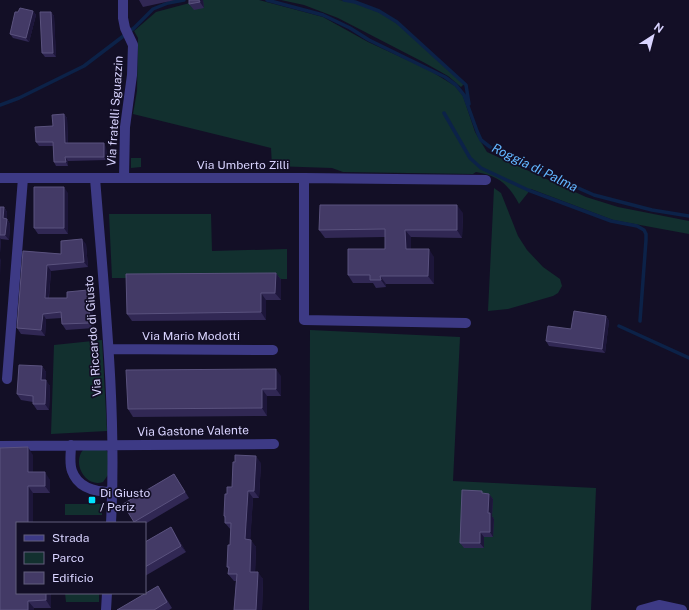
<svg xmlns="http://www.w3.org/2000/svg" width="689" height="610" font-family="'Public Sans',sans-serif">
  <rect width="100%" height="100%" fill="#130f26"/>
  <path fill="#12302f" d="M201 0H259L323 17 368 42 429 70 455 86 463 96 475 132 487 152 586 197 618 207 689 221V234L613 220 531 189 519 204C508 184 499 176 476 172L473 174 343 172 332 168 272 166 271 148 133 114 137 91 138 38 134 31 156 12Z
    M281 0C300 0 320 0 339 0 389 4 430 52 464 84L461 87 448 76 425 63 338 18 304 5Z
    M131 158H141V167L131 168Z
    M494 188 501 193 518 236 527 250 543 267 560 279 562 286 558 293 553 296 508 309 488 311Z
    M109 214H211L212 251 287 249V279L112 278Z
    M310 330 460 337 453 481 596 488 591 610H309Z
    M102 340 107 431 51 434 54 345Z
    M102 448 107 451 108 453V475L103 482C85 488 72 463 83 450Z
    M65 504H102V515H65Z
    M65 593H99V602H66Z"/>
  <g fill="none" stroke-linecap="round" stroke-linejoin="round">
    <path stroke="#0c2248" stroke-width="3.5" d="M267 0 323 15 350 28 369 40 445 77 456 85 464 95 477 131 481 140 490 147 508 157 594 195 652 210 689 216
      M344 0 355 2 379 11 397 22 466 85 469 104
      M0 105 19 98 84 66 134 28 153 9 168 3 184 0
      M444 113 470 158 481 168 528 190 611 221 637 226 644 230 646 234V240L640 321
      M619 326 689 358"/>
    <path stroke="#3d3a85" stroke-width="10" d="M123 0V18L125 28 133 45 132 75 125 127 124 178
      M0 178H304L486 180
      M95 178C104 293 117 408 111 523
      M304 178V320L466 323
      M109 349 273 350
      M7 379 23 178
      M71 445C71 453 69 463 72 471 78 488 96 492 112 492
      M0 446 274 444
      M106 610 107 593
      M641 610 659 605 682 610"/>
  </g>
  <path fill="#312854" d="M139 0H175L143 7Z
    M203 0 204 8 194 10 189 4Z
    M33 11 36 15 29 42 13 38 10 34Z
    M51 12 54 16 56 57H45L42 53Z
    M64 114 67 118 68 143 106 147 107 160 68 161V166H56L54 162 53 146H39L36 142Z
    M68 193V234H38L34 228Z
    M0 207H4L7 212V219L10 224 9 240 1 239 0 253Z
    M463 213 462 238 411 237V249L434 257V284H386V287L376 288 373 283H353L348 275 385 249V237L325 238 319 230Z
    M86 244 88 267 51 271 49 298H67L88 290 91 295 94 328 66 330 62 324V318L46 319 45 336 21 334 17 328 23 251 61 254Z
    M276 273 281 280V300H266V320L132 321 127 314Z
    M606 316 609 321 605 353 549 346 546 341 571 329Z
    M42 366 46 372 45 380 50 386 49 410H37L33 404V402L21 400 17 394Z
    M281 376V396H267V416L133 417 128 409Z
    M33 455V472L50 480V493H33L17 593H50L51 595V608H34V610H0Z
    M261 463 259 498H253L250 540 256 547 255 572 263 579 262 610H234L236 581H234L228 574 229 570 227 567 230 545 231 530 225 523V519L224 516 227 494 232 487Z
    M174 474 189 498 145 524V523H135L123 504Z
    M484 493 489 494 493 499 492 516 494 519 493 537H484V548H464L460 543Z
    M171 527 186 552 145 576V542Z
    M162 592 172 608 169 610H117Z"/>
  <path fill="#1d163a" d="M199 0H203L204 8 200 2Z
    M33 11 36 15 29 42 26 38Z
    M51 12 54 16 56 57 53 53Z
    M64 114 67 118 68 147 65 143Z
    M104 143 106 147 107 160 104 157Z
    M65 157 68 161V166L66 162Z
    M64 187 68 193V234L64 228Z
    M457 205 463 213 462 238 457 230Z
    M4 207 7 212V219L10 224 9 240 5 235 3 218Z
    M405 230 411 237V257L406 249Z
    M0 238 1 239 0 253Z
    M82 239 86 244 88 267 84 262Z
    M429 249 434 257V284L428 276Z
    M0 258 1 260 0 276Z
    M47 265 51 271 48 303 45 298Z
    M276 273 281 280V300L275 293Z
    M380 276 386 284V287L381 280Z
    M88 290 91 295 94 328 90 323Z
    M261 293 266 300V320L261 312Z
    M43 314 46 319 45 336 41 330Z
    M606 316 609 321 605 353 602 349Z
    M42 366 46 372 45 386 41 380Z
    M276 369 281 376V396L276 389Z
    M46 380 50 386 49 410 45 404Z
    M262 389 267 396V416L262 408Z
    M28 447 33 455V480L28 472Z
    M256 456 261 463 259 498 254 491Z
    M45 472 50 480V493L45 486Z
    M28 486 33 493V523H28Z
    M248 491 253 498 250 547 245 539Z
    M489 494 493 499 492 516 494 519 493 537 490 532 488 513Z
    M171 527 175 533 186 552 181 546Z
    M480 532 484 537V548L480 543Z
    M251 540 256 547 255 579 250 572Z
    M258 572 263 579 262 610H256Z
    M46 593H50L51 595V608L46 600Z
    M28 601 34 608V610H28Z"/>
  <path fill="#433a66" stroke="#5a527e" d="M189 0H199L200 2 189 4Z
    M20 8 33 11 26 38 10 34 15 12H18Z
    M40 12H51L53 53H42Z
    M64 114 65 143H104V157H65L66 162H54L53 142H36L35 127 53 126 52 115Z
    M34 187H64V228H34Z
    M320 205H457V230H405L406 249H429L428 276H380L381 280H370V275H348V249H385V229L319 230Z
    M0 207H4L3 218 7 219 5 235H0Z
    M82 239 84 262 47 265 45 298H67V292L88 290 90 323 62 324 61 312 43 314 41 330 17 328 23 251 61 254V241Z
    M276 273 275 293H261V312L127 314 126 274Z
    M574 311 606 316 602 349 546 341 548 326 571 329Z
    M19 365 42 366 41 380H46L45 404H33V396L17 394Z
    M276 369V389H262V408L128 409 126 370Z
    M28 447V472H45V486H28V523H17V593H46V600L28 601V610H0V448Z
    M235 455 256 456 254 491H248L245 539 251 540 250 572H258L256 610H234L237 574H228L229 567H227L228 545H230L231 523H225V516H224L225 494H227V487H232L233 462H235Z
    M174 474 185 492 134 522 123 504Z
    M462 490 482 491V493L489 494 488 513H490V532H480V543H460Z
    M171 527 181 546 145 567V542Z
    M158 586 167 602 154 610H117Z"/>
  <rect fill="#00e5ff" stroke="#130f26" stroke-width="1.5" x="88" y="496" width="8" height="8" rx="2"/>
  <g text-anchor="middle" stroke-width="3.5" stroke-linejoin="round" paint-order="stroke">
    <g font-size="12" fill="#d9d4ff" stroke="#130f26">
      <text transform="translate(115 111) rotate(-86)" y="4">Via fratelli Sguazzin</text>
      <text x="243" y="169">Via Umberto Zilli</text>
      <text transform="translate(93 336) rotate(-94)" y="4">Via Riccardo di Giusto</text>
      <text x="191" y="340">Via Mario Modotti</text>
      <text transform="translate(193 431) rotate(-1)" y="4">Via Gastone Valente</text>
    </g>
    <g font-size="12" fill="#d9d4ff" stroke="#130f26" text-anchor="start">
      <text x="100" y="497">Di Giusto<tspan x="100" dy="14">/ Periz</tspan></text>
    </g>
    <g font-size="13" font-style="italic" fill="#62b6ff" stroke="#130f26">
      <text transform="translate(535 167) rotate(26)" y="5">Roggia di Palma</text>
    </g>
  </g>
  <rect x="16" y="522" width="130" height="72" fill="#130f26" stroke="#625e7d"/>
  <rect x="24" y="535" width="20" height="6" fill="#3d3a85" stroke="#625e7d"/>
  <text x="52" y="542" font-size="12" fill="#d9d4ff">Strada</text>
  <rect x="24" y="552" width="20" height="12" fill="#12302f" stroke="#625e7d"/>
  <text x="52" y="562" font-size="12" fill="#d9d4ff">Parco</text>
  <rect x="24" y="572" width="20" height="12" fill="#433a66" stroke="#625e7d"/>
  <text x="52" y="582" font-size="12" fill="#d9d4ff">Edificio</text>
  <g transform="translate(653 36) rotate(36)" stroke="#130f26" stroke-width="3" paint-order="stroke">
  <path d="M0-3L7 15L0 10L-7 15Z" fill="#d9d4ff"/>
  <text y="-6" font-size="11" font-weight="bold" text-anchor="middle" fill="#d9d4ff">N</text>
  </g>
</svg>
